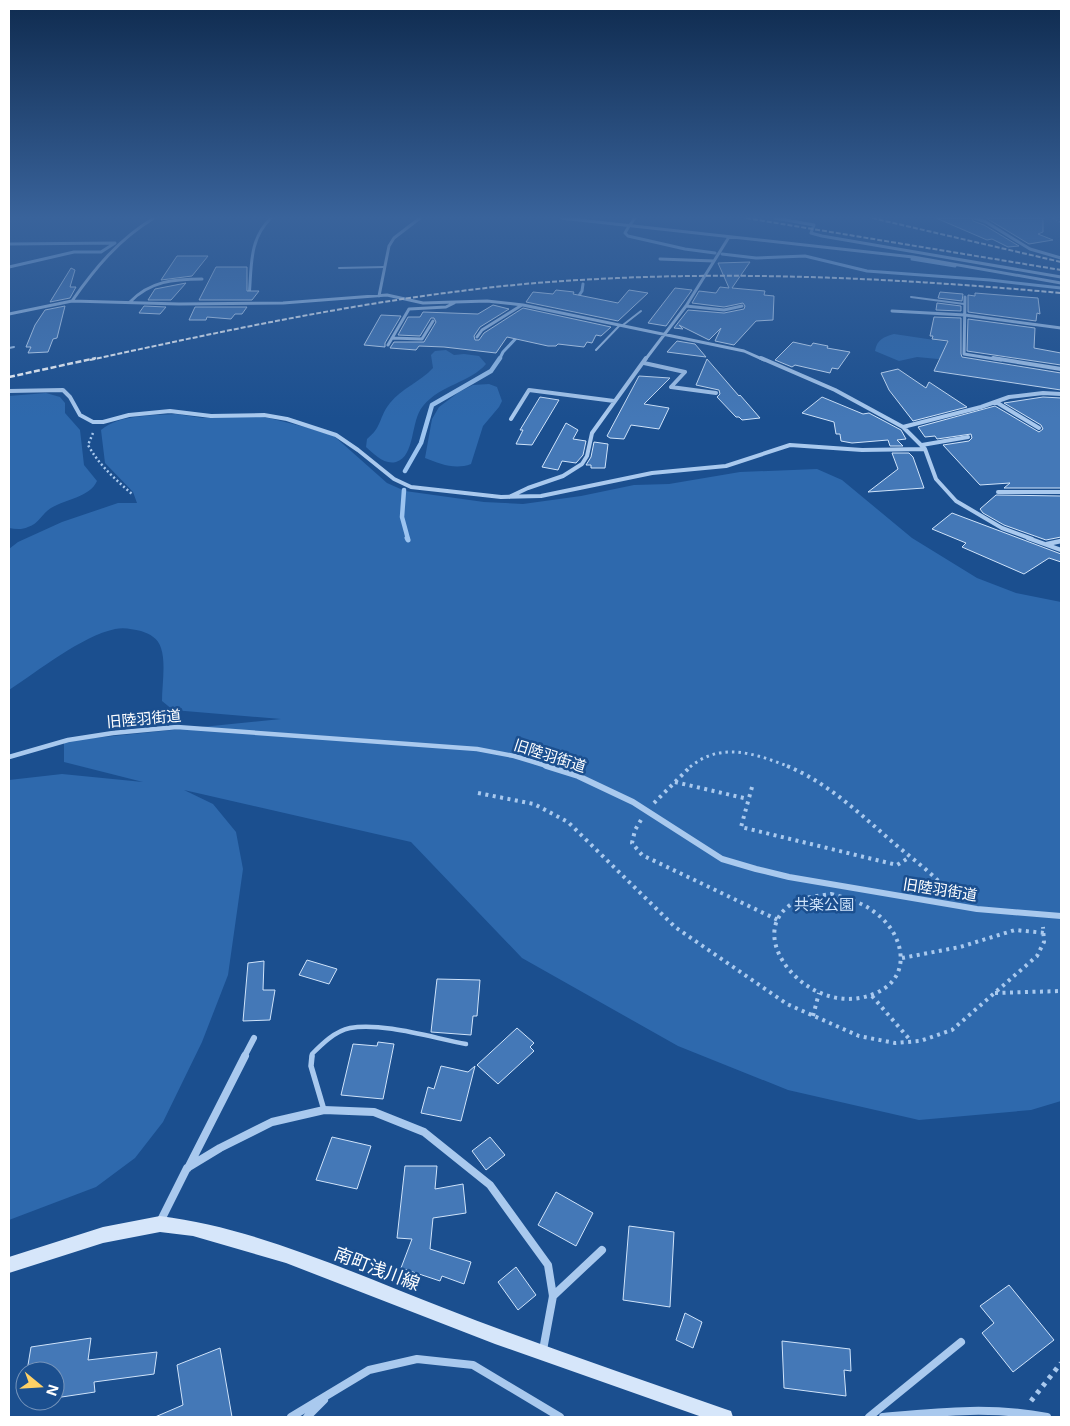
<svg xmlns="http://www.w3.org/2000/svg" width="1070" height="1426" font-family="Inter,'Noto Sans JP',sans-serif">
  <rect width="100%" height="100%" fill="#1b4f8f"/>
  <path fill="#2e69ad" d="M894 334 961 344 959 355 938 359 917 357 899 361 875 351C877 339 884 337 894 334Z
    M446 350 454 355 464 354 479 356 486 364C471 382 440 385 423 406 410 421 416 456 396 462 384 465 374 454 366 447L367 439C383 426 378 418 390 403 402 388 420 382 433 368L431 355 435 351Z
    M489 384 497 387 502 401 499 407 483 426 471 464C455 470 440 464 425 458L432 419 439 407 459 392 473 385Z
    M46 393 60 397 65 403V413L80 430 84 465 97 481C90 497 66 499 51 508 42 513 39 524 28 527 22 530 15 529 9 528V396Z
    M176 414 203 418 251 416 269 418 305 427 334 436 387 483 405 491 484 502 523 504 581 496 634 485 669 484 740 472 817 469 842 480 912 538 977 578 1016 593 1061 602V1101L1031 1110 919 1120 788 1090 678 1046 522 958 411 842 184 790 213 804 236 832 243 869 228 975 202 1042 163 1122 135 1158 96 1187 9 1220V780L62 774 143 782 64 762V741L281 719 173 710 162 701C162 685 166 663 161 648 158 638 150 634 141 631 132 629 124 627 115 629 82 636 38 671 9 690V549L18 542 62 522 118 503H137L133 492 105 463 101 430C120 414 152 416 176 414Z"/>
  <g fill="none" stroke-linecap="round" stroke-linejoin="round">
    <path stroke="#9cc4f0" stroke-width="3" d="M630 225 635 218
      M629 226 625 233 628 236 685 249 715 253
      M9 244 115 243 101 252H74L9 267
      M722 254 756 258 805 256 867 271 990 280 1061 288
      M912 259 955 266
      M249 297C252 268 248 240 271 218
      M576 300 582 291 583 284
      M499 360 503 352 520 334"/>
    <path stroke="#9cc4f0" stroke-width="4.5" d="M405 471 421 443 432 405 491 371 500 358
      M404 490 402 517 408 539"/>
    <path stroke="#9cc4f0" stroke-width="5" d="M407 538 408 540"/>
  </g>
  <path fill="#4478b7" stroke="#cfe3fa" d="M936 218H972L973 221 984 225 1019 246 1008 247 992 239 987 240Z
    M986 218H1043V232L1038 234 1053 240 1029 244Z
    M177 256H208L192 276 161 280Z
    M750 262 732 288 765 291 764 295 774 296 773 320 756 321 734 345 715 341 721 328 709 340 679 325 683 329 674 328 688 310 724 313 744 309 745 306 743 303 724 307 692 303 699 291 716 293 720 287 729 288 718 263Z
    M216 267H247V291H259L252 300H199Z
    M71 268 75 270 70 287H76L70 298 50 302Z
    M186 283 171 300H148L155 289Z
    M675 288 692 290 666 326 648 323Z
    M556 290 574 292 573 294 618 303 629 290 648 293 618 321 526 302 533 292 553 294Z
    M940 292 963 294 962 301 938 298Z
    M975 293 1038 298 1040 314 1037 313 1036 321 968 312V295L975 296Z
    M937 303 961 306V311L936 310Z
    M493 305 509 309 480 327 474 336 475 340H479L484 333 523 308 611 327 601 336 596 335 592 343 587 342 584 347 558 344 556 346H548L507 337 496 353 444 347 419 346 416 350 390 348 394 342H424L436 322 434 318H431L420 336 398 335 408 317H420L423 312 478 314Z
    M65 306 57 338 53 339 48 352 28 353 31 347H26L35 325 45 310Z
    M144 306 166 307 160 314 139 313Z
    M195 307H247L242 314H235L231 319 207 317 206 320H189Z
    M381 315 401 316 385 343V347L364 345Z
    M934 317 961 318V354L962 357 1061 373V390L934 371 948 341 932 339 933 336H930Z
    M968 319 1035 328 1034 348 1061 353V365L967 351Z
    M677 341 695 344 706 357 667 352Z
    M793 342 811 346 813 343 828 346 827 348 850 352 838 369 832 368 830 373 795 365 792 367 775 360Z
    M707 359 739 396 740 395 760 418 742 420 739 417H736L717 397 720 394 719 390 696 385Z
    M898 369 926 388 929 382 967 407 913 421 889 390 881 373Z
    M639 376 670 378 644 404 669 408 659 429 631 425 624 439 610 438 607 436Z
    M540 397 559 400 532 445 516 444 523 430H520Z
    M822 397 863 414 869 413 901 430 906 439 897 440 903 446H890L888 440 852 443 841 441 840 434H836L834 422 802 413Z
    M1043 397 1061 398V488H1004L1010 483 980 485 943 445 969 441 972 438 971 434 937 439 935 436 925 437 918 427 995 406 1039 432 1043 429 1041 425 1004 403Z
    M566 423 578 430 573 439 586 441 583 455 576 463 562 461 558 470 542 467Z
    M594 442 608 444 605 468H591V465H586L591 457Z
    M892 453H909L913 457 924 488 868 492 898 469Z
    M996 495 1061 496V537L1046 540 1004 525 983 513 980 509Z
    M952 513 1061 554V562L1049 558 1024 574 962 547 966 543 932 529Z
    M307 960 337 969 329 984 299 975Z
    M264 961 263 990H275L270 1020 243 1021 248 963Z
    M437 979 480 980 477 1016H473L471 1035 431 1032Z
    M517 1028 534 1043 530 1047 534 1051 498 1084 477 1065Z
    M378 1042 394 1044 383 1099 341 1095 353 1044 377 1046Z
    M441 1066 468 1072 475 1066 461 1121 421 1113 428 1087 434 1089Z
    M332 1137 371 1146 357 1189 316 1180Z
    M490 1137 505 1155 486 1170 472 1151Z
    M405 1166H437L435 1189 463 1184 466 1213 433 1218 430 1249 471 1262 464 1284 442 1276 440 1281 401 1268 412 1239 397 1238Z
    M556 1192 593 1213 576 1246 538 1225Z
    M629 1226 674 1232 670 1307 623 1300Z
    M516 1267 536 1295 518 1310 498 1282Z
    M1009 1285 1054 1340 1013 1372 982 1333 994 1323 980 1306Z
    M685 1313 702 1322 693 1348 676 1340Z
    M91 1338 88 1360 157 1352 154 1374 94 1382 95 1392 55 1398V1371H27L31 1347Z
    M782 1341 850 1349 851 1371 844 1370 846 1396 784 1388Z
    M220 1348 232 1417H155L183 1405 177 1365Z"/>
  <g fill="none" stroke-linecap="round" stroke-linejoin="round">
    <path stroke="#a9c9ee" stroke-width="2" stroke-dasharray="1 2" stroke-linecap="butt" d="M1054 218 1061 223"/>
    <path stroke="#a9c9ee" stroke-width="2.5" stroke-dasharray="2 2.5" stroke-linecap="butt" d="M93 433 88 445C99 465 115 479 132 494"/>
    <path stroke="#a9c9ee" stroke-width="3" stroke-dasharray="2.5 4" stroke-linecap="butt" d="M690 767C721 741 756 754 790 767"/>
    <path stroke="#a9c9ee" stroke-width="4" stroke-dasharray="3 4.5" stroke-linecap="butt" d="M787 766C829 783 862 816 896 845 914 860 932 873 948 891
      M675 782 748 799
      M752 787 741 827 897 865 910 857
      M478 793 534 804 568 822 675 927 787 1004 859 1036 895 1043 920 1041 952 1030 1037 956 1044 942 1043 927
      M654 803 691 766
      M641 820 635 830 632 843 642 855 778 920
      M831 894C846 898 861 902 873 911 903 931 915 976 876 993 810 1023 736 931 797 901 807 896 821 896 831 894Z
      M902 958 960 947 1015 930 1045 933
      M995 993 1061 991
      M872 996 911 1041
      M813 1016 819 993"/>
    <path stroke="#a9c9ee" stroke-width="5" stroke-dasharray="4 5.5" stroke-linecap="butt" d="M1031 1401 1061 1363"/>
    <path stroke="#a9c9ee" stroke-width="2" d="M339 268 384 267
      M911 297 964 304
      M623 325 641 311
      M9 348 14 347
      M596 350 620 325"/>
    <path stroke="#a9c9ee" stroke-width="4.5" d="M312 1057V1054C322 1044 335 1031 350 1028 382 1022 433 1038 466 1044"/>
    <path stroke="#a9c9ee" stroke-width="5.5" d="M312 1056 311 1066 324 1110"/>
    <path stroke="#a9c9ee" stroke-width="3" d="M561 218 913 257 1061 283
      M775 218 814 225 811 233 822 236 1061 277
      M975 218 986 222 1030 249 1061 258
      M660 259 714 261
      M379 296 389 246 394 238 420 218
      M965 297 964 354 1001 360
      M72 301C95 268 119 239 154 218
      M130 302C150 281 174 279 202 279
      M686 306 724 310 742 306
      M892 311 965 315 1061 328
      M9 314 72 301 179 304 283 303 387 295 423 303 487 301 523 305 744 351 764 360
      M477 337 482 330 522 305
      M392 338 422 339 433 321
      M388 345 409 309 446 307 454 303
      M645 360 686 306 729 237"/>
    <path stroke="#a9c9ee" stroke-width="4" d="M761 358 835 390 903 427 925 449 936 479 956 501 1002 528 1032 539
      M993 358 1061 369
      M644 363 685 372 671 387
      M671 387 716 393
      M9 391 63 390 70 397 80 415 93 422H103L129 415 170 411 211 416 264 415 287 419 336 435 358 450 394 479 411 487 501 497 541 496 652 473 726 466 790 445 862 450 925 449
      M996 402 1039 428
      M511 419 529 390 614 401
      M903 427 981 407 1009 397 1043 393 1061 394
      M922 445 968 437
      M998 492H1061
      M509 497 528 488 563 476 582 464 587 456 592 433 646 358"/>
    <path stroke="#a9c9ee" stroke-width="4.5" d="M1028 538 1061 550
      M1047 544 1061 541
      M9 757 68 740 113 733 177 727 477 749 514 756 550 767"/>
    <path stroke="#a9c9ee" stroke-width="6" d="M546 766 578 776 633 802 722 859 756 869 789 877 977 909 1061 916
      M244 1057 254 1038"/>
    <path stroke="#a9c9ee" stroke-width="8" d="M188 1168 245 1056
      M160 1222 187 1168 220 1148 272 1122 324 1110 374 1112 424 1132 490 1185 548 1265 553 1296 543 1350
      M553 1296 602 1250
      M291 1417 369 1370 417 1359 473 1365 560 1417
      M307 1417 324 1400
      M869 1417 961 1342
      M883 1417C938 1412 992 1406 1047 1417"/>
    <path fill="#d6e6fa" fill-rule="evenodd" d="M160 1216C257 1228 353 1273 444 1308 536 1344 631 1376 725 1409L731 1411 733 1417H702L495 1344 286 1263 193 1236 160 1232 103 1243 9 1273V1257L103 1227Z"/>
    <path stroke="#fff" stroke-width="2" stroke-dasharray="5 2" stroke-linecap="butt" d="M746 218 1061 270
      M872 218 1061 262
      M90 360C237 328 385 296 536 283 711 269 886 277 1061 293"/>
    <path stroke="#fff" stroke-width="2.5" stroke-dasharray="6 2.5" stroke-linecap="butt" d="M9 377 96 358"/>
  </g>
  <linearGradient id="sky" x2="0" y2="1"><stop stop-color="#0f2b4f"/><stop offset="0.52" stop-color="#39639b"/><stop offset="1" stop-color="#39639b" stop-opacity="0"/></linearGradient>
  <rect width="1070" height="418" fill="url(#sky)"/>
  <g text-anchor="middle" stroke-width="5" stroke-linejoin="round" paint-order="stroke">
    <g font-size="15" fill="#fff" stroke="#1b4f8f">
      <text transform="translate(144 719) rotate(-5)" y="5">旧陸羽街道</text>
      <text transform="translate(550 756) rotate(18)" y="5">旧陸羽街道</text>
      <text transform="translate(940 890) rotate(9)" y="5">旧陸羽街道</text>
    </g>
    <g font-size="15" fill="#cfe3fa" stroke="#1b4f8f">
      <text x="824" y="910">共楽公園</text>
    </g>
    <g font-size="18" fill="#fff" stroke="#1b4f8f">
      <text transform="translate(377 1269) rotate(21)" y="6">南町浅川線</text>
    </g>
  </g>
  <rect width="1070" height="1426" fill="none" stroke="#ffffff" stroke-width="20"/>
  <g transform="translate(40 1386) rotate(108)"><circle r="24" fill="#1b4f8f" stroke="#7695bc"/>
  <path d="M0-4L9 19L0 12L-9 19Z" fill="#ffd166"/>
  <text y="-8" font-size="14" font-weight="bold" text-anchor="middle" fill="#ffffff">N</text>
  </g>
</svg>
